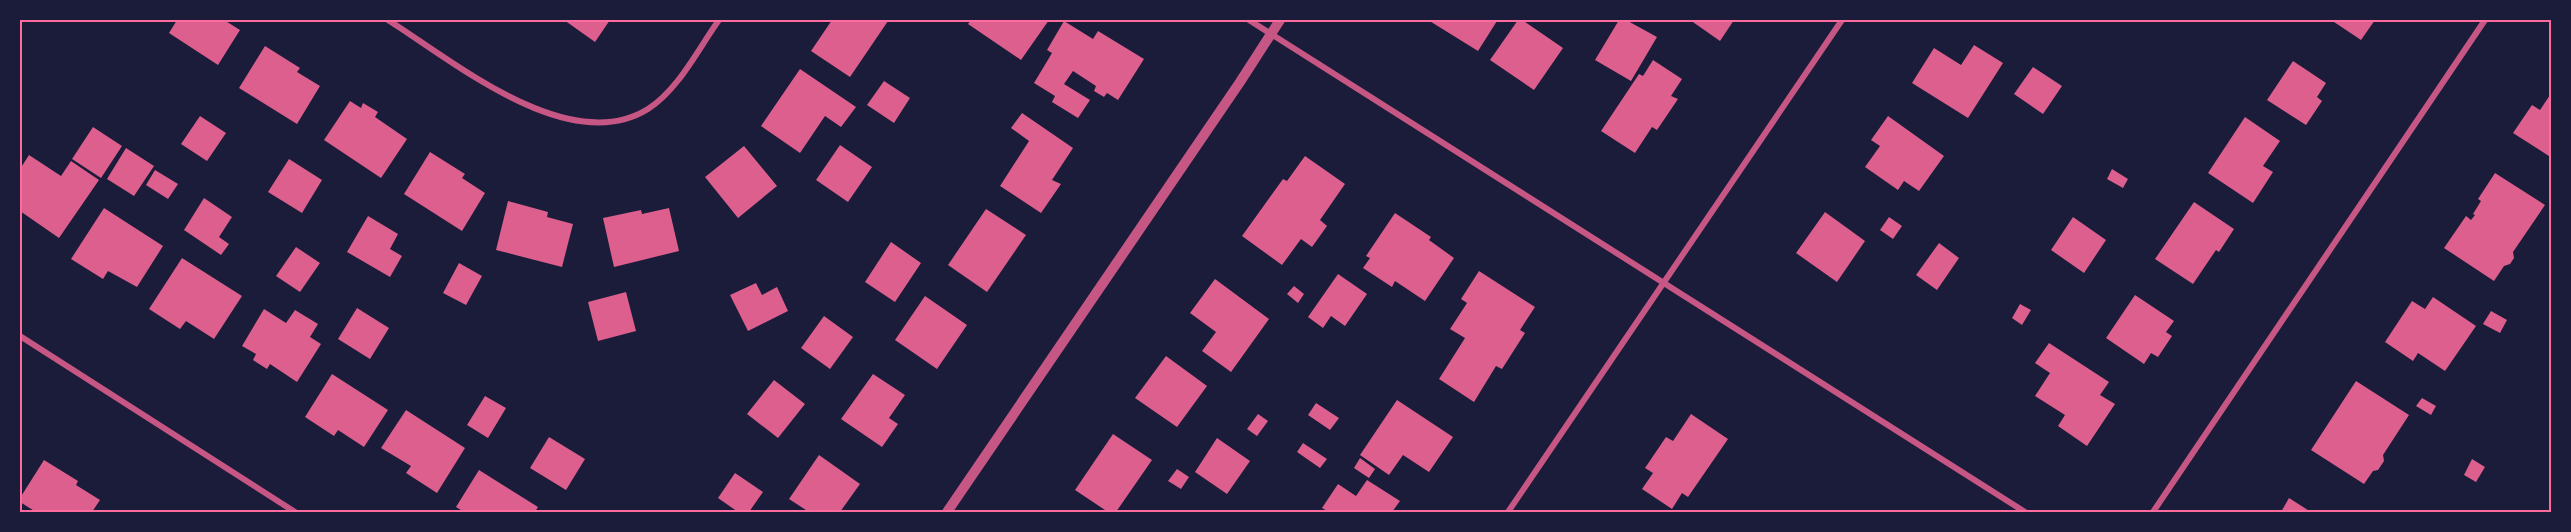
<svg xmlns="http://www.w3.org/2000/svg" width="2571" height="532" font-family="'IBM Plex Sans',sans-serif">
  <rect width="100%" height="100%" fill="#1b1b3a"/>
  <path fill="#dd5f8e" d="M177 20H224L240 30 218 65 169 33Z
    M564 20H610L595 42Z
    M832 20 888 21 850 77 811 51Z
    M971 20H1049L1021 60 968 24Z
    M1428 20H1494L1497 21 1478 51Z
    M1518 20H1522L1563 48 1534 90 1490 60Z
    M1619 20H1626L1657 37 1631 81 1595 60Z
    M1690 20H1734L1720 41Z
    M2331 20H2375L2361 40Z
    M1064 21 1093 39 1098 31 1144 59 1118 100 1107 93 1104 97 1094 91 1096 86 1073 71 1064 84 1090 100 1078 118 1052 102 1055 96 1034 83 1052 53 1047 50Z
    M1974 45 2003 63 1968 118 1912 83 1934 48 1961 65Z
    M265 46 300 68 297 72 320 86 297 124 239 88Z
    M1653 60 1682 79 1671 96 1678 99 1657 130 1652 127 1635 153 1601 131 1639 74 1643 76Z
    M2293 61 2326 83 2317 97 2322 101 2306 125 2267 100Z
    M2033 67 2062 86 2043 114 2014 94Z
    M800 69 856 107 841 127 825 116 800 153 761 126Z
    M884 81 910 98 894 123 867 105Z
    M2552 92V158L2513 133 2532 105 2540 110Z
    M350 101 361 108 363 103 378 112 375 117 407 139 381 178 324 140Z
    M1022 113 1073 148 1052 180 1061 184 1041 213 1000 186 1029 141 1011 128Z
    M200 116 226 133 207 161 181 144Z
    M1888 116 1944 156 1919 191 1904 181 1898 190 1865 167 1880 146 1871 140Z
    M2245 117 2280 141 2263 166 2273 172 2253 203 2208 173Z
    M93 127 122 146 101 178 72 159Z
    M840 145 872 167 848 202 816 180Z
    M744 146 777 186 738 218 705 177Z
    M126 148 154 166 134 196 107 179Z
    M430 152 465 174 462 178 485 193 462 231 404 194Z
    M29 155 61 176 71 161 99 180 59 238 20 211V169Z
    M1305 156 1345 184 1320 220 1327 226 1312 247 1301 239 1282 265 1242 236 1283 179 1287 181Z
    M289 159 322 180 302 213 268 192Z
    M2112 169 2128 179 2123 188 2107 179Z
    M155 170 178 184 168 199 146 185Z
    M2495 173 2545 205 2513 252 2514 258 2510 264 2504 266 2494 281 2444 248 2466 216 2471 220 2475 215 2473 214 2481 201 2478 199Z
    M204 198 232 217 219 237 229 244 221 255 184 230Z
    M508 201 548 212 547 217 573 224 562 267 496 250Z
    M2194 202 2234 229 2219 252 2216 250 2193 284 2155 259Z
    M104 208 163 246 137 287 108 271 103 279 71 259Z
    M669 208 679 251 614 267 603 218 641 210 642 214Z
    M986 209 1026 235 987 292 948 265Z
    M1825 212 1865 241 1837 282 1796 253Z
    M1395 213 1431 237 1429 240 1454 258 1425 301 1395 281 1392 287 1363 268 1370 258 1366 256Z
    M368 216 398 234 390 249 402 256 390 277 347 252Z
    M1889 217 1902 226 1893 239 1880 230Z
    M2073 217 2106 240 2084 273 2051 250Z
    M891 242 921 263 895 302 865 282Z
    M1939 243 1959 258 1937 290 1916 275Z
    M296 247 320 263 300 292 276 276Z
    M182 258 242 296 214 339 186 321 180 329 149 309Z
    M459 263 482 276 466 305 443 293Z
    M1479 271 1535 307 1520 330 1525 333 1502 369 1496 366 1474 402 1439 379 1465 338 1450 329 1467 303 1461 299Z
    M1338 274 1367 294 1345 326 1331 316 1323 328 1308 317Z
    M1215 279 1269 319 1231 372 1202 351 1216 332 1190 313Z
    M756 283 762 295 777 287 788 311 748 331 730 295Z
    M1294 286 1304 294 1298 303 1287 294Z
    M626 292 636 331 598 341 588 302Z
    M2135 295 2174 321 2166 332 2172 336 2158 357 2151 353 2144 364 2106 338Z
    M925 296 967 325 937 369 895 340Z
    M2433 297 2476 326 2445 371 2418 353 2413 361 2385 342 2412 301 2425 309Z
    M2020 304 2031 310 2022 325 2012 318Z
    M357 308 389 328 370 359 338 339Z
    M264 309 286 323 295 310 318 324 310 337 321 344 297 382 270 364 267 369 253 360 256 354 242 346Z
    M2491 311 2507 320 2500 333 2483 324Z
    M824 316 853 337 830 369 801 348Z
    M2049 343 2109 382 2100 395 2115 404 2087 446 2058 426 2065 415 2035 396 2050 373 2035 363Z
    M1166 356 1207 386 1177 427 1135 398Z
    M332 374 388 410 364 447 338 430 334 436 305 417Z
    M873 374 905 395 889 418 898 424 882 447 841 419Z
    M774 380 805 404 778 438 747 414Z
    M2356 381 2409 415 2383 455 2384 461 2378 470 2373 471 2364 484 2311 450Z
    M485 396 506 408 488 438 467 425Z
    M2422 398 2436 406 2431 415 2416 406Z
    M1397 400 1453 437 1429 472 1403 455 1389 475 1360 455Z
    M1316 403 1339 418 1330 430 1308 415Z
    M406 410 465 448 437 493 406 473 411 466 381 448Z
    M1258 414 1268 421 1257 436 1247 429Z
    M1691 414 1728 439 1688 497 1682 493 1672 509 1642 489 1653 473 1645 468 1666 437 1673 441Z
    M1113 434 1152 460 1116 512H1108L1075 490Z
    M549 437 585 459 566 490 530 468Z
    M1217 438 1250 461 1227 494 1195 472Z
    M1303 443 1327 459 1320 468 1297 452Z
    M819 455 860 484 840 512H809L789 499Z
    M1360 458 1375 469 1369 478 1354 468Z
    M2472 459 2485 467 2476 482 2464 475Z
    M44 460 78 481 76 485 100 500 92 512H36L20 502V498Z
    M1177 469 1189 477 1181 489 1168 481Z
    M479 470 538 507 535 512H464L456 507Z
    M735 473 763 492 749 512H738L718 498Z
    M1367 480 1400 501 1392 512H1329L1322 508 1338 484 1356 496Z
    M2289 498 2311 512H2281Z"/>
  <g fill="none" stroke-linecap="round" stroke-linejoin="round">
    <path stroke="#c65784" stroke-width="6" d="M388 20C453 61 569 158 648 109 679 89 698 49 719 20
      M1249 20 2025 512
      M20 336 295 512
      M1508 512 1842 20
      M2153 512 2485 20"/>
    <path stroke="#c65784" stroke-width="10" d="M947 512 1240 82 1280 20"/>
  </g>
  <rect width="2571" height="532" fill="none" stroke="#1b1b3a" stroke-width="42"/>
  <rect x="21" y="21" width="2529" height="490" fill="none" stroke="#ff6b9d" stroke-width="2"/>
</svg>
